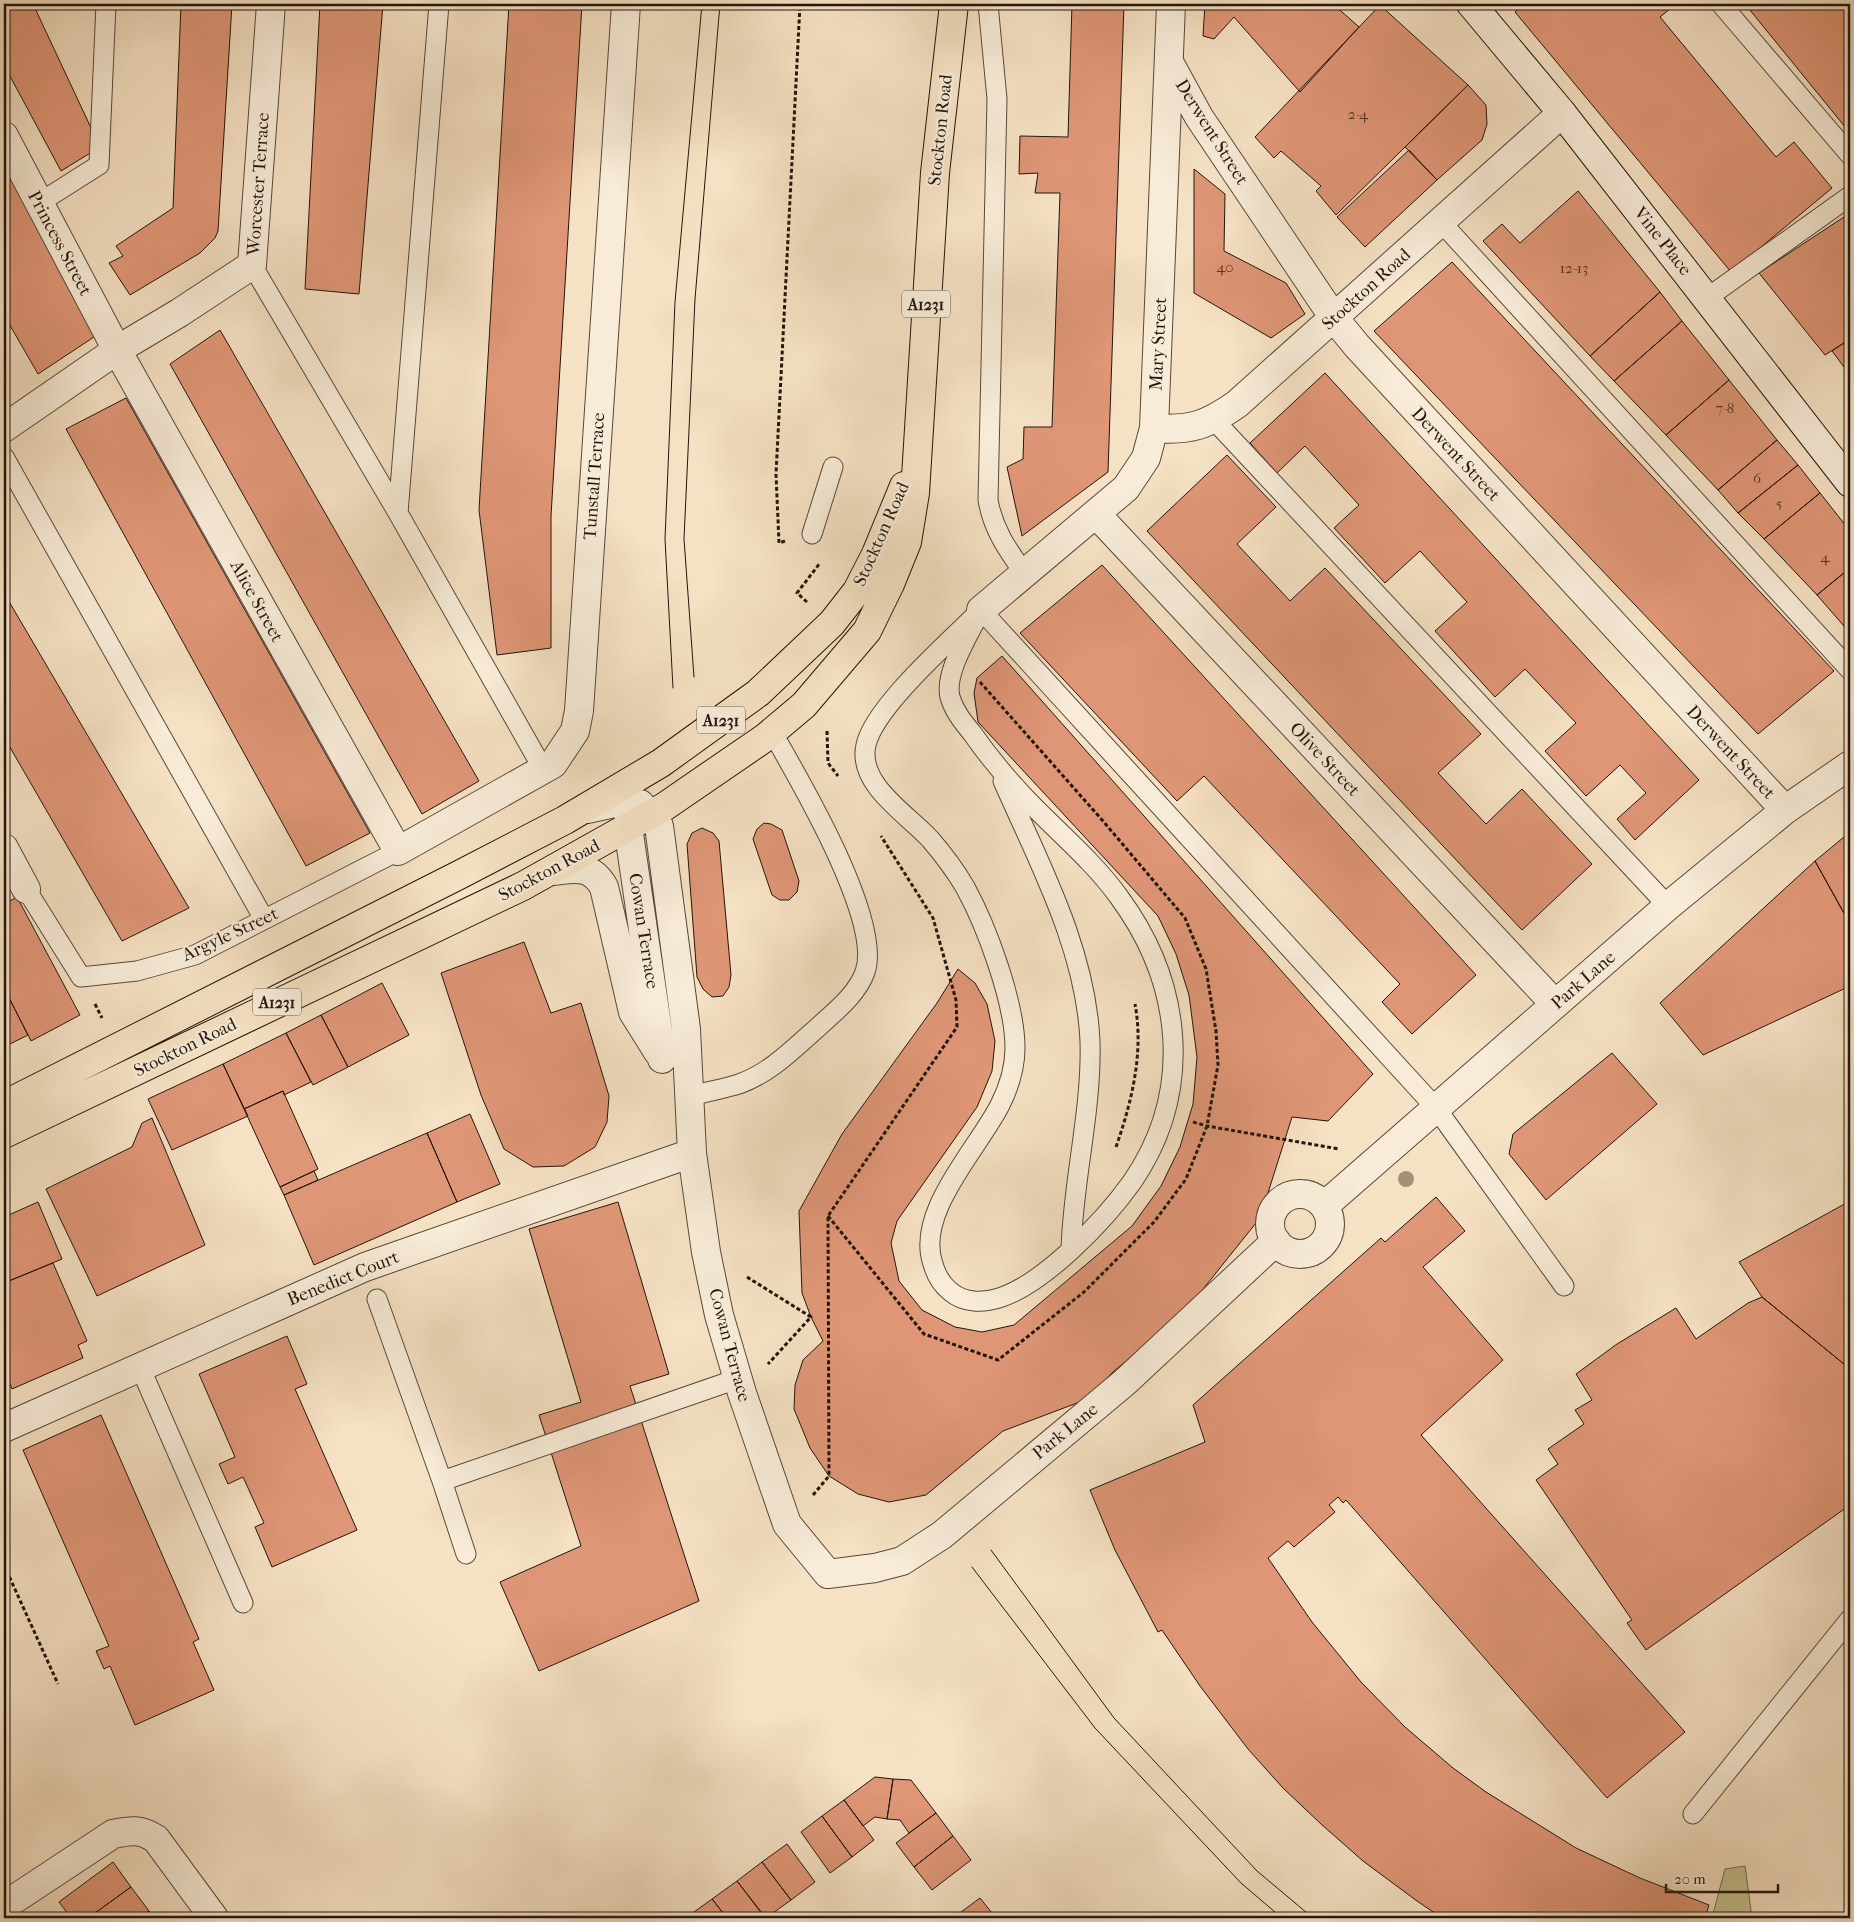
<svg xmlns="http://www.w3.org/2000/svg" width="1854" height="1922" font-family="'IM FELL French Canon',serif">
  <rect width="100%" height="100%" fill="#f5e1c3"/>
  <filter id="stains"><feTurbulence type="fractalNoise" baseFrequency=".004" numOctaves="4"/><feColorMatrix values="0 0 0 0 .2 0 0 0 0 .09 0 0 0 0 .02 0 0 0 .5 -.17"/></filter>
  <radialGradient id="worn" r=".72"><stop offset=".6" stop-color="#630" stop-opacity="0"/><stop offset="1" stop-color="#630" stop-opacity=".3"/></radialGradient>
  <path fill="#c4c18e" stroke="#736b4e" d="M1745 1866 1752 1918H1712L1725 1869Z"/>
  <path fill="#df9676" stroke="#22150e" d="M4 4H33L100 147 61 171 4 65Z
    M181 4H232L218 231 215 238 200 253 130 295 109 263 123 256 116 246 173 208Z
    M320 4H383L359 294 305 289Z
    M509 4H582L551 516V648L497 655 479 510Z
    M1072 4H1124L1108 472 1022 536 1007 467 1023 459 1024 427H1052L1060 193H1035L1038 173 1019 174 1020 136 1068 137Z
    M1205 4H1333L1359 27 1300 92 1234 17 1214 39 1203 36Z
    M1524 4H1676L1660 17 1776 157 1794 142 1832 188 1731 272 1515 12Z
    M1745 4H1850V133Z
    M1380 5 1468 85 1336 215 1316 191 1321 186 1281 151 1274 158 1255 137Z
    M1468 85 1486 105 1487 124 1482 140 1437 180 1405 147Z
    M1409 150 1437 180 1365 247 1337 217Z
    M4 167 97 335 38 374 4 315Z
    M1194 169 1225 194 1224 251 1286 283 1305 314 1271 338 1194 293Z
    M1578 191 1660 292 1590 356 1483 241 1502 224 1520 243Z
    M1850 213V339L1825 355 1759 273Z
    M1452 262 1834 671 1758 734 1374 331Z
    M1660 292 1682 321 1614 381 1590 356Z
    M1682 321 1729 380 1666 435 1614 381Z
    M220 330 479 781 422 814 170 364Z
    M1850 339V375L1832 351Z
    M1325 373 1699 780 1635 840 1617 819 1646 793 1620 765 1586 796 1545 751 1576 723 1525 669 1495 697 1435 631 1467 602 1420 551 1385 583 1334 528 1359 505 1305 446 1277 473 1250 443Z
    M1729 380 1777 440 1718 490 1666 435Z
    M126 398 370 833 306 866 66 429Z
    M1777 440 1798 465 1738 513 1718 490Z
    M1227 455 1276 507 1237 544 1290 601 1325 568 1481 734 1438 773 1486 824 1522 789 1592 864 1522 930 1147 531Z
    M1798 465 1820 493 1764 539 1738 513Z
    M1820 493 1850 531V568L1817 595 1764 539Z
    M1102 565 1476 975 1412 1034 1382 1002 1400 984 1204 776 1177 801 1020 633Z
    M1850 568V633L1817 595Z
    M4 593 189 908 122 941 4 737Z
    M1002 656 1373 1074 1328 1121 1292 1117 1260 1218 1183 1314 1114 1371 1085 1400 1003 1431 926 1495 889 1502 858 1494 829 1476 810 1448 794 1409 795 1385 803 1360 823 1341 811 1317 802 1293 799 1211 842 1134 937 1003 958 969 975 983 987 1004 995 1041 992 1071 977 1107 897 1221 891 1243 899 1281 922 1310 955 1327 982 1332 1014 1325 1132 1226 1161 1186 1180 1147 1193 1104 1197 1057 1189 995 1176 954 1158 916 978 722 974 693 977 678Z
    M764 823 771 824 782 830 799 881 797 892 789 900H780L772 895 753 839 757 829Z
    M702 828 713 833 719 841 731 975 729 987 723 996 712 997 703 989 697 977 687 844 692 833Z
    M1850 832V924L1815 861Z
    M1815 861 1850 924V986L1703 1055 1660 1003Z
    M17 897 80 1015 31 1041 4 988V904Z
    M524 942 551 1013 581 1003 609 1096 607 1122 595 1147 564 1166 533 1167 504 1149 481 1095 441 973Z
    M382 983 409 1035 348 1067 321 1015Z
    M4 988 28 1035 4 1047Z
    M321 1015 348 1067 313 1085 286 1033Z
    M286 1033 311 1082 284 1095 283 1091 244 1109 223 1064Z
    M1612 1053 1657 1104 1546 1200 1509 1154 1513 1134Z
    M223 1064 248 1116 172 1150 148 1099Z
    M283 1091 318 1169 280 1187 244 1109Z
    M470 1114 500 1184 457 1202 427 1133Z
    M152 1118 205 1245 97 1296 46 1189 132 1147 142 1123Z
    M427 1133 457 1202 314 1265 284 1195Z
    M314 1171 318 1180 284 1195 280 1187Z
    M1436 1197 1465 1231 1423 1267 1503 1360 1421 1435 1685 1732 1607 1798 1346 1500 1343 1503 1338 1497 1329 1505 1335 1512 1294 1547 1288 1541 1268 1558 1312 1622 1361 1682 1405 1727 1453 1768 1486 1792 1576 1848 1640 1878 1709 1905 1705 1918H1442L1417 1901 1363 1861 1321 1824 1283 1788 1248 1749 1200 1686 1162 1630 1158 1632 1115 1550 1090 1490 1205 1442 1193 1405 1381 1238 1385 1242Z
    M1850 1201V1369L1762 1297 1739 1262Z
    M38 1202 62 1259 4 1283V1217Z
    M618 1202 669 1374 630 1386 699 1601 539 1671 500 1582 581 1546 539 1415 581 1402 529 1229Z
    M53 1263 87 1341 78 1345 83 1358 12 1389 4 1369V1283Z
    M1762 1297 1850 1369V1505L1646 1650 1627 1623 1632 1620 1536 1480 1558 1464 1548 1449 1584 1424 1575 1410 1592 1400 1576 1374 1617 1344 1676 1308 1696 1339 1748 1303Z
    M287 1336 307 1384 295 1389 357 1530 272 1567 255 1527 264 1523 243 1477 228 1484 219 1464 235 1457 199 1374Z
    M101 1415 199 1639 193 1642 214 1690 135 1725 110 1666 104 1669 96 1651 109 1646 23 1450Z
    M875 1777 893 1779 887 1819 875 1817 863 1826 844 1800Z
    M893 1779 911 1780 936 1813 909 1833 900 1820 887 1819Z
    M844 1800 874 1840 852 1857 822 1816Z
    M936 1813 953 1836 914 1867 896 1843Z
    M822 1816 852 1857 830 1873 801 1832Z
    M953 1836 971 1860 932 1890 914 1867Z
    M787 1844 815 1882 791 1900 762 1862Z
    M113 1862 131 1887 88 1918H71L59 1902Z
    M762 1862 791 1900 766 1918 737 1881Z
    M737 1881 765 1918H727L712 1899Z
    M131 1887 149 1911 140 1918H88Z
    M980 1898 996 1918H953Z
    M712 1899 727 1918H688L687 1917Z
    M149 1911 154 1918H140Z"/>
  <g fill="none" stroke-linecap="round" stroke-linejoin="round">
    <defs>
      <path id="lane" d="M988 4 997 99 988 500C993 529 1007 549 1024 573
        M1721 4 1850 155
        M39 203 99 165 106 4
        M1441 222 1850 670
        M252 265 398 513 439 4
        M1707 298 1850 196
        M1214 420 1668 906
        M4 457 264 919
        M398 513 543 769
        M812 534 833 467
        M981 610C970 633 944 672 950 697 954 711 963 722 972 733 993 763 1011 784 1037 810 1065 838 1096 865 1119 897 1183 984 1194 1092 1132 1182 1105 1220 1044 1284 999 1298 983 1303 964 1303 951 1292 942 1285 936 1275 933 1264 915 1213 977 1150 1000 1105 1009 1087 1015 1068 1015 1048 1015 1003 987 927 965 887 955 870 943 854 930 839 907 814 857 784 866 745 874 707 952 639 981 610Z
        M981 610 1436 1108 1564 1286
        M1003 781C1039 863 1086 949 1090 1041 1092 1111 1073 1180 1071 1249
        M26 889 81 977 137 971 195 955 398 851
        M688 1097C705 1092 723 1089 739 1084 770 1073 792 1050 816 1029 833 1013 857 995 865 972 883 921 799 779 772 732
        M377 1299 442 1481
        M140 1367 243 1603
        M466 1554 442 1481 737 1379
        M1693 1814 1850 1619"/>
      <path id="street" d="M1170 64 1199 117 1334 318 1357 346 1785 810
        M4 136 117 350 398 851 553 764 575 731 579 711 626 4
        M4 428 117 350 179 313 252 265 271 4
        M1154 428C1191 431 1207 425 1237 404L1562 113
        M1096 514 1555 1004
        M981 610 1126 488 1146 458 1154 428 1171 4
        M630 805 628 827 662 1059
        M587 809 619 802 640 804 659 826 686 1029 692 1153 706 1252 719 1315 742 1393 787 1524 828 1574 875 1568 902 1561 942 1535 1125 1382 1276 1241
        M4 848 26 889
        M551 871C575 869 590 863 604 887L633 1012 658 1052
        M1270 1224a30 30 0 1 1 60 0a30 30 0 1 1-60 0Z
        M1324 1206 1668 906 1785 810 1850 765
        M4 1428 365 1267 692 1153
        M4 1906 113 1834C131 1830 141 1829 156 1839L214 1918"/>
      <path id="secondary" d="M1471 4 1562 113 1850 483"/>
      <path id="highway" d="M4 1105 459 875 565 820 661 763 758 693 832 623 857 591 876 554 904 486
        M4 1134 523 886 664 807 766 737 804 705 867 631 890 584 907 542 915 493 935 173 954 4"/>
    </defs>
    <use href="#lane" stroke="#57483b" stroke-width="21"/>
    <use href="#street" stroke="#57483b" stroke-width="30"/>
    <use href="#secondary" stroke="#22150e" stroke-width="30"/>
    <use href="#highway" stroke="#22150e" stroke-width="30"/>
    <path stroke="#22150e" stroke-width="3" stroke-dasharray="4 2.5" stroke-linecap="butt" d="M785 541 779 543 776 474 800 4
      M807 602 797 593 820 563
      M827 731 828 763 838 776
      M95 1004 102 1018
      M1193 1122 1207 1126 1339 1149
      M1116 1147C1132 1101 1144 1052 1135 1004
      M828 1216 924 1334 998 1360 1084 1292 1154 1222 1186 1179 1207 1126 1218 1065 1216 1031 1206 969 1185 918 1103 821 980 682
      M747 1277 811 1317 768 1364
      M813 1495 829 1476 828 1216 957 1027 956 1000 933 918 881 836
      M4 1565 58 1684"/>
    <use href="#lane" stroke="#f8ecd8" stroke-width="19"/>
    <use href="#street" stroke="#f8ecd8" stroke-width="28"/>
    <use href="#secondary" stroke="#f8ecd8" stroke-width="28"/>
    <use href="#highway" stroke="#f5e1c3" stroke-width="28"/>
    <path stroke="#22150e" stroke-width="1" d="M694 677 684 539 695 299 720 4
      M673 688 665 539 675 302 702 4
      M991 1550 1114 1718 1257 1871 1313 1918
      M972 1567 1095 1728 1241 1883 1282 1918"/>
  </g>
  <circle fill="#a09278" cx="1406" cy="1179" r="8"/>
  <g text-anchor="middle" stroke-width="4.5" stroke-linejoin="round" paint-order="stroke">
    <g font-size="15" fill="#513528">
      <text x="1358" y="119">2-4</text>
      <text x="1225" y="272">40</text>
      <text x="1574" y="273">12-13</text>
      <text x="1725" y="413">7-8</text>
      <text x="1757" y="483">6</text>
      <text x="1779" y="508">5</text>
      <text x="1825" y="562">4</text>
    </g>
    <g fill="#f8ecd8" stroke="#62564b" stroke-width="1">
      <rect x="902" y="290.5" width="48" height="27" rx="4"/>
      <rect x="697" y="706.5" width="48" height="27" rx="4"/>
      <rect x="253" y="988.5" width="48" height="27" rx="4"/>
    </g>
    <g font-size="16" font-weight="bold" fill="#22150e">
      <text x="926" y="310">A1231</text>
      <text x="721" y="726">A1231</text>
      <text x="277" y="1008">A1231</text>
    </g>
    <g font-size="18" fill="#22150e" stroke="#f8ecd8">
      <text transform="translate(940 130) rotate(-84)" y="6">Stockton Road</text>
      <text transform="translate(1212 132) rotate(58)" y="6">Derwent Street</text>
      <text transform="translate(258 184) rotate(-86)" y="6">Worcester Terrace</text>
      <text transform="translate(1663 241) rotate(52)" y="6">Vine Place</text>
      <text transform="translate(60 243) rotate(62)" y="6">Princess Street</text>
      <text transform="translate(1366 289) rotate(-42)" y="6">Stockton Road</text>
      <text transform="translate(1158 344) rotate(-87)" y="6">Mary Street</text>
      <text transform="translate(1456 454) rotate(47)" y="6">Derwent Street</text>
      <text transform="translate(594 476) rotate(-86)" y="6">Tunstall Terrace</text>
      <text transform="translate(881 534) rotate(-66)" y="6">Stockton Road</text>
      <text transform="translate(257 601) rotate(61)" y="6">Alice Street</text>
      <text transform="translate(1731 752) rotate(47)" y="6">Derwent Street</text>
      <text transform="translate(1325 759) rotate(47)" y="6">Olive Street</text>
      <text transform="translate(549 870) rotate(-28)" y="6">Stockton Road</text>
      <text transform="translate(644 931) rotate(81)" y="6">Cowan Terrace</text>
      <text transform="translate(230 934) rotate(-25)" y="6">Argyle Street</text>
      <text transform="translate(1583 980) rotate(-41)" y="6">Park Lane</text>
      <text transform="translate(185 1047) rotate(-26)" y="6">Stockton Road</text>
      <text transform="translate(343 1278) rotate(-22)" y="6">Benedict Court</text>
      <text transform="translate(730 1345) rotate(75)" y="6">Cowan Terrace</text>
      <text transform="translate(1065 1431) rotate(-39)" y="6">Park Lane</text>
    </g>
  </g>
  <rect width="1854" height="1922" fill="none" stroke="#f5e1c3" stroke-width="20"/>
  <rect x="5" y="5" width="1844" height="1912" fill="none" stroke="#22150e" stroke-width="2.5"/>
  <rect x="10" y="10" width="1834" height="1902" fill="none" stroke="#22150e"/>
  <path d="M1666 1884v8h112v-8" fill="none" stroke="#22150e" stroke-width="2.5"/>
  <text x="1674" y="1884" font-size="15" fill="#22150e" stroke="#f8ecd8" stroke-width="4" paint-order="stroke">20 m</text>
  <rect width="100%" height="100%" filter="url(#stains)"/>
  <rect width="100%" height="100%" fill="url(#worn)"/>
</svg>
